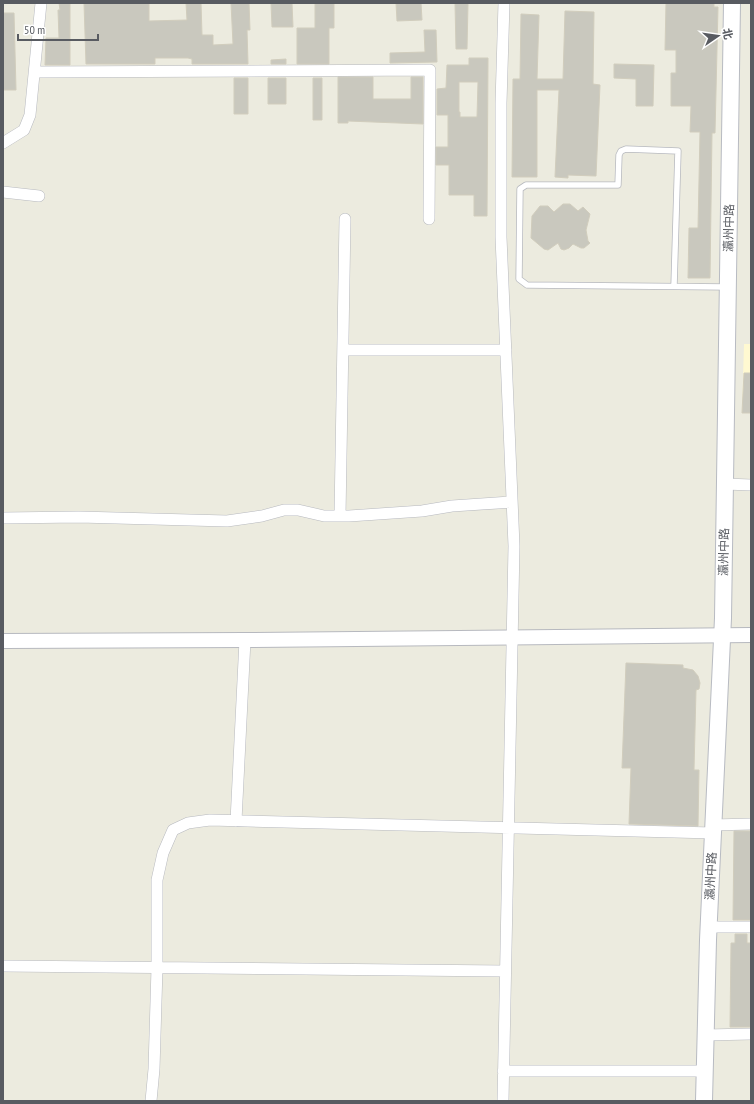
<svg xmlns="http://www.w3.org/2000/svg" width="754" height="1104" font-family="'PT Sans Narrow','Noto Sans SC',sans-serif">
  <rect width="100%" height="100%" fill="#ecebdf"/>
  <path fill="#fff9d1" d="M744 344H751V413H742Z"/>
  <path fill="#c9c8be" stroke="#d1cdbd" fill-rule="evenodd" d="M59 3H70V65H45L46 38H59L58 10H60Z
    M84 3H149V21L187 20 186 3H201L202 35H213V45L233 44 231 3H249L250 30H247L248 64H192V59L188 58H155V64H86Z
    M271 3H292L293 27H272Z
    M315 3H334V28H329V64H297V28H315Z
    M396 3H421L422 20 397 21Z
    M455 3H468L467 49H456Z
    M666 3H714V7H718L715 133H712L710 278H688L689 228H698L700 132H690L691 106H671V73H676V50H665Z
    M565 11 594 12 593 84 600 85 596 176 568 175V178L555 177 559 90H537V177H512L513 79H520L521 14 539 15 537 79H563Z
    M3 13H14L16 90H3Z
    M424 30H436L437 62 390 63V53L425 52Z
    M469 58H488L487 216H474V195H449V165H436V147H448V115H437V89L446 88 447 65H469ZM459 82H478L477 117H460V112H459Z
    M286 59V64H271V60Z
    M614 64 654 65 653 106H636V79L614 78Z
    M338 77H373V99H411V77H423V124L348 121V123H338Z
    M234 78H248V114H234Z
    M268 78H286V104H268Z
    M313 78H322V120H313Z
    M563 204H570L578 211 583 207 590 214 586 230 588 241 590 243 584 248H581L573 244 569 248 564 250 561 249 558 243 548 250 544 249 531 238 532 216 540 206H548L554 212Z
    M744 373H751V413H742Z
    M626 663 683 665V668L693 670 698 676 700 683 699 689 696 690 694 770H699L698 826 629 824 631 768H622Z
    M734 831H751V920H733Z
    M735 934H747V943H751V1027H730L731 943H735Z"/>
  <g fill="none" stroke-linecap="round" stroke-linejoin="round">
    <defs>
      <path id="service" d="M674 286 678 151 626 149 621 151 619 155 618 185H526L520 189 519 279 527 285 727 287"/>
      <path id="minor" d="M35 72 430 70 429 219
        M3 143 24 130 30 115 41 3
        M3 192 39 196
        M343 350H506
        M725 484 751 485
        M340 516 345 219
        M3 518 79 517 227 521 262 516 284 510H298L324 516H349L422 511 452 506 512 502
        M236 821 245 640
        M713 825 751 824
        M709 927H751
        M3 966 505 971
        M706 1035 751 1034
        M503 1071H705
        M151 1101 154 1069 157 968V880L163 853 173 830 188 823 210 820 713 833
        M503 1101 514 546 501 237V103L504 3"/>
      <path id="tertiary" d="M3 641 245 640 751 635"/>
      <path id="secondary" d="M704 1101 708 940 723 618 732 3"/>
    </defs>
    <use href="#service" stroke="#b7b9bf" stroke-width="7"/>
    <use href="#minor" stroke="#b7b9bf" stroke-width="12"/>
    <use href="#tertiary" stroke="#b7b9bf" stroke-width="16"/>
    <use href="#secondary" stroke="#b8bbc2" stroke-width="18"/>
    <use href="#service" stroke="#fff" stroke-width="5.5"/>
    <use href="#minor" stroke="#fff" stroke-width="11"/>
    <use href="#tertiary" stroke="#fff" stroke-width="14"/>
    <use href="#secondary" stroke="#fff" stroke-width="16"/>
  </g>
  <g text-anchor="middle" stroke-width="3" stroke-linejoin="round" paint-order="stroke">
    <g font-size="12" fill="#585b61" stroke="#fff">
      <text transform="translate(729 228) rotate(-89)" y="4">瀛州中路</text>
      <text transform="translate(724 552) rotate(-89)" y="4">瀛州中路</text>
      <text transform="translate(711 876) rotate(-87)" y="4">瀛州中路</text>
    </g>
  </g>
  <rect width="754" height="1104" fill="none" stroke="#585b61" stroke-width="8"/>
  <g transform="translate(718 36) rotate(77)" stroke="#ffffff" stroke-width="3" paint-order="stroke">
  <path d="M0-3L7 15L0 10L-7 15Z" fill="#585b61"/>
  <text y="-6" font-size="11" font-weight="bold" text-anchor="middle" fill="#585b61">北</text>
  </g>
  <path d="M18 34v6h80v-6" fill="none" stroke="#585b61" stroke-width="2"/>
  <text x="24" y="34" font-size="12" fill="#585b61" stroke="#ffffff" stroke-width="3" paint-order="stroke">50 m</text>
</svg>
